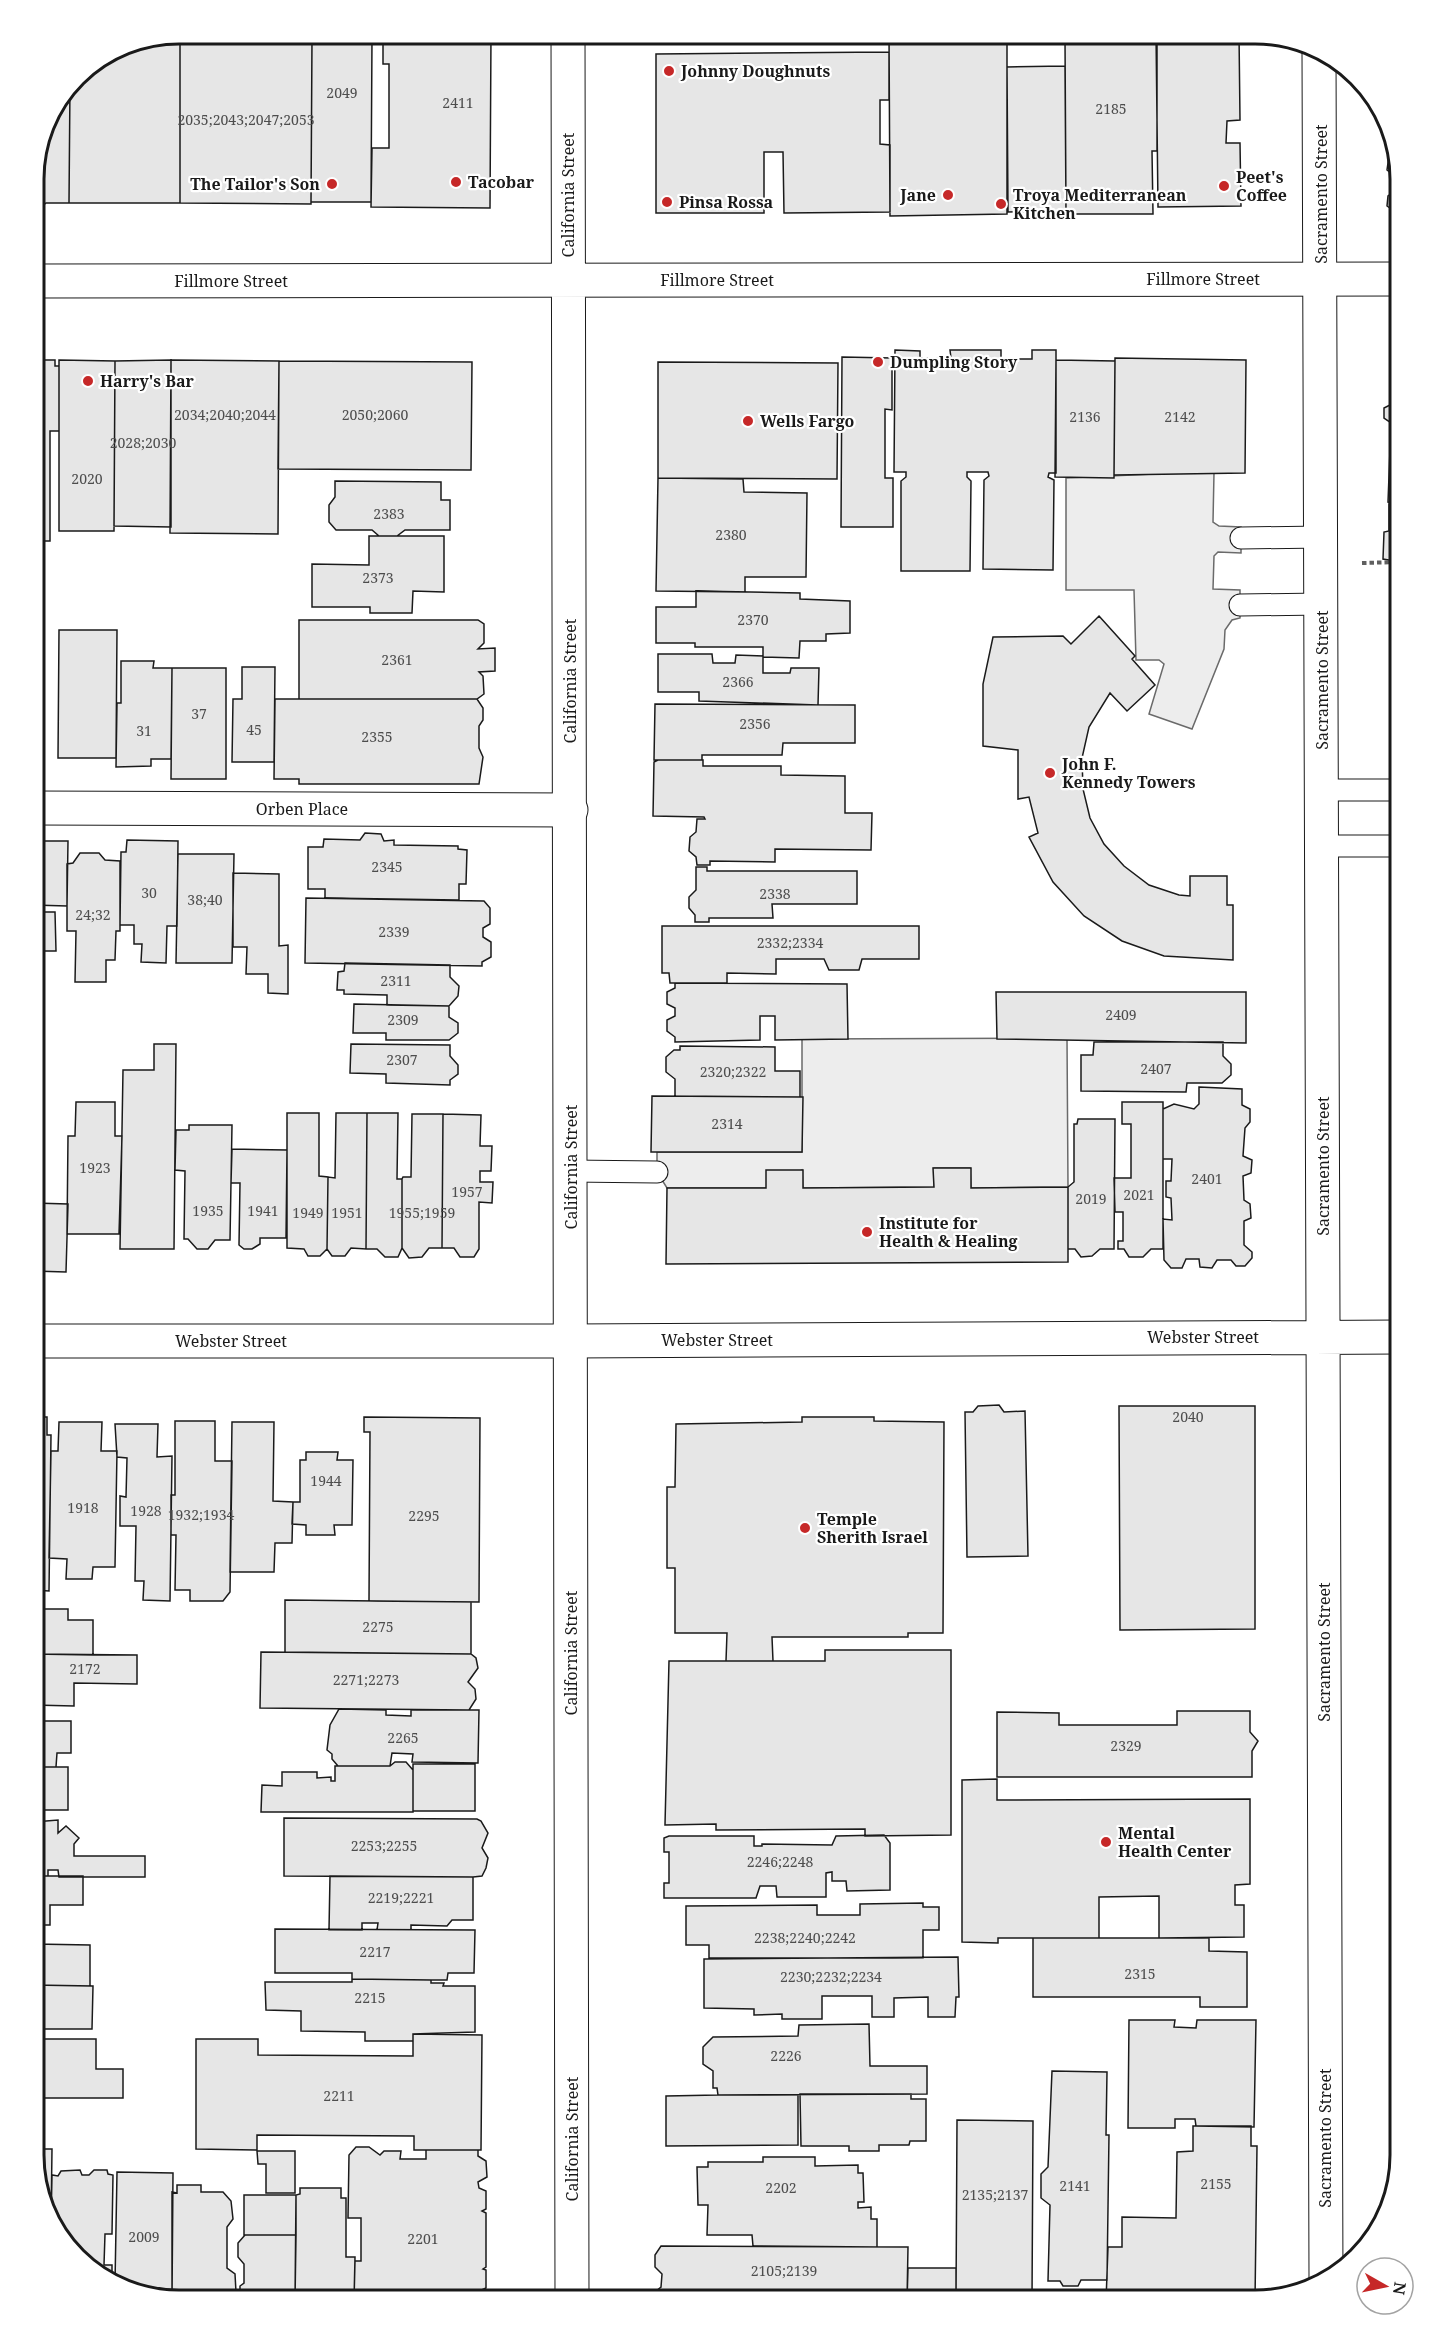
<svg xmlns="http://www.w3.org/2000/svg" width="1433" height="2334" font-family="'Noto Serif',serif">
  <rect width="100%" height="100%" fill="#fff"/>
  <path fill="#ededed" stroke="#6a6a6a" stroke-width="1.5" d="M1176 473H1214L1213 522 1219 526 1241 527V553L1218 552 1214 556 1213 589 1240 590V618L1232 620 1225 630 1224 649 1192 729 1149 714 1164 664 1159 660H1136L1134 590H1066V478Z
    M1067 1038 1068 1187 971 1188 970 1168H934V1187L803 1188 802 1170 766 1188H667L657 1172V1152H802V1039Z"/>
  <path fill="#e6e6e6" stroke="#1a1a1a" stroke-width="1.5" d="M180 33V203H69L70 84 76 75 123 44Z
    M383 33H491L490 208 371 207 372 148H389V64H383Z
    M889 33H1007V214L890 216Z
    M1156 33H1239L1240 120 1227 121 1226 143H1240L1241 206 1158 207Z
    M312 38H372L371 202H311Z
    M180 39H312L311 204 180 203Z
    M1065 39H1157V151H1152L1153 214H1066Z
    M889 52V100H880V144L890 145V212L784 213 783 152H764V213H656V54Z
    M1065 66 1066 211 1008 212 1007 67Z
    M70 84 69 203H46L33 214V169L48 114Z
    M1391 142 1400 178V215L1387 206 1388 196 1392 193V174L1387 170Z
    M895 350 920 351V358H951L950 350H1001V359H1032V350H1056V473H1049L1048 477 1054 480 1053 570 983 569 984 480 989 476 988 472H967V477L971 481 970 571H901V481L906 477V472H894Z
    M1391 351H1400V504L1388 502 1391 423 1384 418V408L1392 404Z
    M842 357 892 358V410L885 409V478H893V527H841Z
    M1115 358 1246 360 1245 473 1114 475Z
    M33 360H55V366H59V431H50V541H33Z
    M59 360 115 361 114 531H59Z
    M171 360V527L114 526 115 361Z
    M171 360 279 361 278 534 170 533Z
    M1056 360 1115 361 1114 478 1055 477Z
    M279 361 472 362 471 470 278 469Z
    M658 362 838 363 837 479 658 478Z
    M658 478 743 479 744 492 807 493 806 577H745V592L656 591Z
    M335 481 441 482V500H450V530H405L397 536H379L372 530H336L329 522V505L335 497Z
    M1389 504H1400V562L1383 559 1384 532 1389 531Z
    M369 536H444V592L413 591 412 613H370V607H312V564L369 565Z
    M33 543 38 548V568L33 573Z
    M696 591 800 593V599L850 601V633L826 634V641H800L799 658 763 657V647H695V643H656V607H696Z
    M1099 616 1135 656 1132 659 1155 685 1127 711 1110 693 1089 727 1082 758 1083 789 1090 818 1104 844 1124 866 1149 885 1179 895 1190 896V876H1227V905H1233V960L1164 956 1122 941 1084 916 1053 882 1029 837 1038 833 1029 797 1018 799V750L983 746V684L993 637 1063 636 1071 644Z
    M299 620H478L484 624V643L478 649 495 648V671L479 672 483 676 484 694 477 699H299Z
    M59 630H117L116 758H58Z
    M658 654H712L713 663H735L736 655 763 656V673H790L791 668H819L818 705 699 701V692H658Z
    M121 661H154L153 668H172L171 759H151V766L116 767 117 703H121Z
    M242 667H275L274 762H232L233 699H242Z
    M172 668H226V779H171Z
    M275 699H477L483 708V720L479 726V748L483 757 479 784H299V779H274Z
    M655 704 855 705V743H783L782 755H702V760H654Z
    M33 721H42L41 785H33Z
    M658 760H703V766H781V775L845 776V813H872L871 850 775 849V862L710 861V865H697L696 857 689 851 690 837 696 832 697 819H705L704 817 653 816 654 762Z
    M365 833 381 834 384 841 394 840V845L458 846V849L467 850 466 884H459V900L325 898V889H308V847H323L324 839 360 840Z
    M127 840 178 841 177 926H167L166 963 141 962 142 944H134V925H120L121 852H126Z
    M33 841H68L67 906 33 905Z
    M80 853H99L105 860 120 861V931H116L115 960H106V982H75L76 931H67V864L73 863Z
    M178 854H234L232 963H176Z
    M696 867H707V871H857V904H772L773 918H709V922H695V915L689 908V897L696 890Z
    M233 873 279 874V946L288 945V994L268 993V974H246L247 947H233Z
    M306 898 484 901 490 908V924L483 928V937L491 942V957L482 962V966L305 963Z
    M33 912H55L56 951H33Z
    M662 926H919V959H862L859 970H829L824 959H776V974L727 973V983H670L669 973H662Z
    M345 963 450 965V977L459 986 458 996 449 1006 387 1005V995L344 994V990H337L338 972 344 971Z
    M675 983 847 984 848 1039 775 1040V1016H760V1040L675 1042V1037L667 1031V1020L675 1016V1008L667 1004V992L675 988Z
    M996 992H1246V1043L997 1039Z
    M354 1004 449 1006V1017L458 1023V1033L449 1040H386V1033H353Z
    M1094 1042H1223V1056L1231 1064V1075L1222 1083H1187L1186 1092 1081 1091V1055H1093Z
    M154 1044H176L174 1249H120L123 1070H154Z
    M351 1044 450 1045V1056L458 1065V1074L450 1080V1085L386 1083V1074L350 1073Z
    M680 1046 775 1047V1071H800V1097L675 1096V1079L666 1072V1057L674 1050H680Z
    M1199 1087 1242 1089V1105L1250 1109V1122L1245 1128 1243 1156 1252 1160 1251 1173 1243 1176 1244 1200 1250 1204 1251 1218 1244 1221V1245L1252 1252V1258L1245 1266H1236L1231 1260H1217L1212 1268 1200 1267 1199 1259H1186L1182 1268H1171L1164 1260 1163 1219 1172 1220 1171 1198 1166 1197V1181H1171L1172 1159H1163V1109L1174 1104 1194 1109 1199 1104Z
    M652 1096 803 1097 802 1152H651Z
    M76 1102H115V1136H122L119 1234H67L68 1136H75Z
    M1122 1102H1163V1249H1151L1143 1257H1129L1124 1249H1118V1241H1123V1212H1115L1114 1178H1131V1124H1122Z
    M287 1113H319V1176L328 1177 327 1249 320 1256H308L304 1249 287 1248Z
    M336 1113H367L366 1249 351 1248 345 1256H332L327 1249 328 1177 335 1178Z
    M367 1113H398L397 1179H402V1248L398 1257H385L377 1249H366Z
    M412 1114H443L442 1248H429L422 1257 409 1258 402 1248V1179L403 1177H411Z
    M443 1114 481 1115 480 1146H492L491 1171H480V1182H493L492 1203 479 1202V1249L474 1257H460L454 1248H442Z
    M1078 1119H1115L1114 1249H1100L1092 1256 1081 1257 1075 1249H1068V1187L1074 1182V1124H1077Z
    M189 1125H232L230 1240H215L208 1249H197L188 1239H184L185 1171 175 1170 176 1130H189Z
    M232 1149 287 1150 286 1238H260V1244L252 1249H244L239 1245 240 1183H231Z
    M933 1168H971V1188L1068 1187V1262L666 1264 667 1188H766V1170H803V1188L934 1187Z
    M33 1203 68 1204 66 1272 33 1271Z
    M999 1405 1004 1412 1025 1411 1028 1556 967 1557 965 1412H973L978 1406Z
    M1119 1406H1255V1629L1120 1630Z
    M35 1417H47V1435H51L49 1591 33 1590Z
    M364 1417 480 1418 479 1602 369 1601 370 1432H364Z
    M802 1417H874V1421L944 1422 943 1633H908V1637H772L773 1661H726L727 1633H675V1568H667V1487H675L676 1424 802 1422Z
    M175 1421H215V1461H232L230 1592 223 1601H190V1590H175L176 1535H171V1495H175Z
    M59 1422H102L101 1451H117L115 1567H93L92 1579H66L67 1559 49 1558 51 1451H58Z
    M232 1422H274L273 1501 293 1502 292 1543H275L274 1572H230Z
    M115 1424H158L157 1457 172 1456 170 1601 143 1600 144 1581H135L136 1526H120V1496L126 1497 127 1458 117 1457Z
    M306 1452H338L337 1460H353L352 1525H334L335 1535H306V1525L292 1524 293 1502H300V1460H306Z
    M285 1600 471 1602V1654L285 1652Z
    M33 1609H68V1620H93V1655L33 1654Z
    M825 1650H951V1835L865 1836V1829L716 1830V1824L665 1825 669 1661H825Z
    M261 1652 471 1654 476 1658 478 1668 468 1682 475 1689 476 1699 469 1710 260 1708Z
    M33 1654 137 1655V1684L74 1683V1706L33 1705Z
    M339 1709 386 1710V1715L411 1716V1710H479L478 1763 412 1762 413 1754 392 1753 390 1766H338L332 1759V1754L327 1750 330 1725Z
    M1177 1711H1250V1732L1258 1741 1252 1751V1777H997V1712L1059 1713V1725H1177Z
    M33 1721H71V1753H57L56 1767H33Z
    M395 1762H406L413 1770V1812H261L262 1785 282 1786V1772H317V1778L331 1777V1781H335V1766H390Z
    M413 1764H475V1811H413Z
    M33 1767H68V1810H33Z
    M997 1779V1800L1250 1799V1884L1235 1885V1905H1244V1937L1159 1938V1896L1099 1897V1938H998V1943L962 1942V1780Z
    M284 1818 477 1819 481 1821 488 1833 482 1848 488 1858 486 1868 482 1876 473 1877 284 1876Z
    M58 1820V1833L66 1826 79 1838 74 1844V1856H145V1877H59L58 1870H48V1876H33L34 1822Z
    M884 1835 890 1843V1890L847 1891 846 1881H832V1872L826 1873V1897H777L776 1886H760L756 1898H664V1883H669V1852H664V1838L669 1836H754V1846H762V1844L832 1845 836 1836Z
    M33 1876H83V1905H50V1925H33Z
    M330 1876 473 1877V1920H452L447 1926 411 1925V1930H377L378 1923H362V1930H329Z
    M923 1903V1907H939V1930H923V1958H709V1945H686V1906L817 1905V1915H860V1904Z
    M275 1929 475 1930 474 1973H448L447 1980H431L352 1979V1973H275Z
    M33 1931 34 1944 90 1945V1986L33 1985Z
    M1033 1938H1209V1951L1247 1952V2007H1200V1997H1033Z
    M958 1957 959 1997H956L955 2017H928V1997L894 1998V2017H872V1996H822V2019H782V2014L754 2015V2009L704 2008V1959Z
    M352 1979 431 1980V1983H444L443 1986H475V2032L413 2034V2041H365V2032L301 2031V2011L266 2010 265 1982H352Z
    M33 1985 93 1986 92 2029H33Z
    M1129 2020H1175L1174 2027 1196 2028 1197 2020H1256L1254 2127 1196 2126 1195 2119H1175V2128H1128Z
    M869 2024 870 2066H927V2094L718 2095 717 2088H713V2071L703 2064V2047L713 2037 798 2036 799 2025Z
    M413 2034 482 2035 481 2150H414V2136L257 2135V2150L196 2149V2039H258V2055L413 2056Z
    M33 2039H96V2069H123V2098H33Z
    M1052 2071 1107 2072 1106 2135H1109L1107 2280H1081L1078 2286H1063L1060 2281H1048L1050 2205 1041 2198V2174L1048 2167Z
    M800 2094H911V2099H926V2141H910L909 2145H879V2151H849V2146H801Z
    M718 2095H798V2145L666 2146V2096Z
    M33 2117H36V2149H33Z
    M957 2120 1033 2121 1032 2301H956Z
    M1193 2126H1251V2146H1257L1255 2301H1106L1108 2247H1122V2217L1176 2218 1177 2152 1193 2151Z
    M356 2147H369L380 2155 384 2151H401L400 2159H426V2150H478V2156L486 2161 487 2177 478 2182 479 2188 486 2191V2209L482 2211 486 2213V2267L483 2269 486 2270V2288L477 2292V2297L483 2301H354L355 2261H361V2218H348L349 2155Z
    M33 2149H52L51 2224 48 2220Z
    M257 2151H295V2193H266V2164H258Z
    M763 2157H815V2166L858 2165V2173H863L864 2202H858V2208L871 2207V2219H877V2247L753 2246 752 2235H707L708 2205H698L697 2167H708V2162H763Z
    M80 2170 82 2175H89L94 2170H107L108 2174 113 2175 112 2234H105L104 2265H112V2281L98 2277 51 2224 52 2175 58 2176 61 2171Z
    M117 2172 173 2173 172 2301 115 2283Z
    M177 2185H201V2192H223L231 2201 233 2219 227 2227V2268L235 2274 236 2292 228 2301H172V2192L177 2193Z
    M300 2188H341V2198H346V2257H355L354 2301H295L296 2195 300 2194Z
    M244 2195H296V2235H244Z
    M245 2235H296L295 2301H240V2286L244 2283V2264L238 2257V2243Z
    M661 2246 908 2247 907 2301H656V2291L661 2287 662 2274 655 2267V2255Z
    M908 2268H956V2301H907Z"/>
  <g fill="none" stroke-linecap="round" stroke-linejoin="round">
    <defs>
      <path id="lane" d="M1241 538 1322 537
        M1240 605 1322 604
        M1322 790H1400
        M1322 846H1400
        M571 1171 657 1172"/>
      <path id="street" d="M1319 52 1326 2280
        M33 808 571 810
        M570 1341 1400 1337"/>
      <path id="secondary" d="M568 33 572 2301
        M33 281 1400 279
        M33 1341H570"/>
    </defs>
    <use href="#lane" stroke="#1a1a1a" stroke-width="23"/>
    <use href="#street" stroke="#1a1a1a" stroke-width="35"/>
    <use href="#secondary" stroke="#1a1a1a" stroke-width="35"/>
    <path stroke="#5f5f5f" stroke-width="4" stroke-dasharray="4.5 3" stroke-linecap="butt" d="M1362 563 1400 562"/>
    <use href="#lane" stroke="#fff" stroke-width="21"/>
    <use href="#street" stroke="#fff" stroke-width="33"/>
    <use href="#secondary" stroke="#fff" stroke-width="33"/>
    <path stroke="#2b5a34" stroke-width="4.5" stroke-dasharray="3 4.5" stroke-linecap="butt" d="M1400 727V739"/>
  </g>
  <g fill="#c62828" stroke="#fff" stroke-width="2">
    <circle cx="669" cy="71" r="6"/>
    <circle cx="456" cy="182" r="6"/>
    <circle cx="332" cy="184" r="6"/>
    <circle cx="1224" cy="186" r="6"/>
    <circle cx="948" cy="195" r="6"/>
    <circle cx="667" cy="202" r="6"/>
    <circle cx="1001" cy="204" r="6"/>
    <circle cx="878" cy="362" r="6"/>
    <circle cx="88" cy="381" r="6"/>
    <circle cx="748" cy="421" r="6"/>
    <circle cx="1050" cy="773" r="6"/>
    <circle cx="867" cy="1232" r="6"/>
    <circle cx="805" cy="1528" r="6"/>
    <circle cx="1106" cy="1842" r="6"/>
  </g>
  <g text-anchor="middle" stroke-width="4.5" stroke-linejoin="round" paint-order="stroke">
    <g font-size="14" fill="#4d4d4d">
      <text x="342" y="98">2049</text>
      <text x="458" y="108">2411</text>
      <text x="1111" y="114">2185</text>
      <text x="246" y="125">2035;2043;2047;2053</text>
      <text x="225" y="420">2034;2040;2044</text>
      <text x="375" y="420">2050;2060</text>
      <text x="1085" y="422">2136</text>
      <text x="1180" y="422">2142</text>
      <text x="143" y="448">2028;2030</text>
      <text x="87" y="484">2020</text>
      <text x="389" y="519">2383</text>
      <text x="731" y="540">2380</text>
      <text x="378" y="583">2373</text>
      <text x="753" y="625">2370</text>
      <text x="397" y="665">2361</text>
      <text x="738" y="687">2366</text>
      <text x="199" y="719">37</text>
      <text x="755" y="729">2356</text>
      <text x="254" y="735">45</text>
      <text x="144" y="736">31</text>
      <text x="377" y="742">2355</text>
      <text x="387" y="872">2345</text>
      <text x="149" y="898">30</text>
      <text x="775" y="899">2338</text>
      <text x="205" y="905">38;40</text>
      <text x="93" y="920">24;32</text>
      <text x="394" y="937">2339</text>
      <text x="790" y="948">2332;2334</text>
      <text x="396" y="986">2311</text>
      <text x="1121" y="1020">2409</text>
      <text x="403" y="1025">2309</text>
      <text x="402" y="1065">2307</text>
      <text x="1156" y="1074">2407</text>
      <text x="733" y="1077">2320;2322</text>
      <text x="727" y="1129">2314</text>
      <text x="95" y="1173">1923</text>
      <text x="1207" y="1184">2401</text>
      <text x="467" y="1197">1957</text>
      <text x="1139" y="1200">2021</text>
      <text x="1091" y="1204">2019</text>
      <text x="208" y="1216">1935</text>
      <text x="263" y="1216">1941</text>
      <text x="308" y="1218">1949</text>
      <text x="347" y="1218">1951</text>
      <text x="422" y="1218">1955;1959</text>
      <text x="1188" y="1422">2040</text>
      <text x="326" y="1486">1944</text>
      <text x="83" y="1513">1918</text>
      <text x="146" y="1516">1928</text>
      <text x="201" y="1520">1932;1934</text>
      <text x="424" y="1521">2295</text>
      <text x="378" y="1632">2275</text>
      <text x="85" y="1674">2172</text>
      <text x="366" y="1685">2271;2273</text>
      <text x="403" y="1743">2265</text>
      <text x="1126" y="1751">2329</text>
      <text x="384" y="1851">2253;2255</text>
      <text x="780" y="1867">2246;2248</text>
      <text x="401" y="1903">2219;2221</text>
      <text x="805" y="1943">2238;2240;2242</text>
      <text x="375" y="1957">2217</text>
      <text x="1140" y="1979">2315</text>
      <text x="831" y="1982">2230;2232;2234</text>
      <text x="370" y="2003">2215</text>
      <text x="786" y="2061">2226</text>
      <text x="339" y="2101">2211</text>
      <text x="1216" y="2189">2155</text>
      <text x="1075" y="2191">2141</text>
      <text x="781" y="2193">2202</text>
      <text x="995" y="2200">2135;2137</text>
      <text x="144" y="2242">2009</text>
      <text x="423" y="2244">2201</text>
      <text x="784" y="2276">2105;2139</text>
    </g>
    <g font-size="16" font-weight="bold" fill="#1a1a1a" stroke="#fff" text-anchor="start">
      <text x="681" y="77">Johnny Doughnuts</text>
      <text x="1236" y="183">Peet's<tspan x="1236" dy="18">Coffee</tspan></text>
      <text x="468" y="188">Tacobar</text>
      <text x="320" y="190" text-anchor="end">The Tailor's Son</text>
      <text x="936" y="201" text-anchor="end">Jane</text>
      <text x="1013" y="201">Troya Mediterranean<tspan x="1013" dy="18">Kitchen</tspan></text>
      <text x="679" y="208">Pinsa Rossa</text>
      <text x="890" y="368">Dumpling Story</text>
      <text x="100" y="387">Harry's Bar</text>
      <text x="760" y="427">Wells Fargo</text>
      <text x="1062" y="770">John F.<tspan x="1062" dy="18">Kennedy Towers</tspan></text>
      <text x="879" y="1229">Institute for<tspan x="879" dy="18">Health &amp; Healing</tspan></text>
      <text x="817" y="1525">Temple<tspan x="817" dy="18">Sherith Israel</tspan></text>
      <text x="1118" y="1839">Mental<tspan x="1118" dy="18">Health Center</tspan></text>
    </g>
    <g font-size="16" fill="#1a1a1a" stroke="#fff">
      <text transform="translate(1321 194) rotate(-90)" y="6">Sacramento Street</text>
      <text transform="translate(568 195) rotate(-90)" y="6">California Street</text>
      <text x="1203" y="285">Fillmore Street</text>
      <text x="717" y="286">Fillmore Street</text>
      <text x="231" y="287">Fillmore Street</text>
      <text transform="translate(1322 680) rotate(-90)" y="6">Sacramento Street</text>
      <text transform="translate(570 681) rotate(-90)" y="6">California Street</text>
      <text x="302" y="815">Orben Place</text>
      <text transform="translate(1323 1166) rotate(-90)" y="6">Sacramento Street</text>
      <text transform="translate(571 1167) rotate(-90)" y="6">California Street</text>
      <text x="1203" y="1343">Webster Street</text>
      <text x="717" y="1346">Webster Street</text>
      <text x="231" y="1347">Webster Street</text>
      <text transform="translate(1324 1652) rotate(-90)" y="6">Sacramento Street</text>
      <text transform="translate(571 1653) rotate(-90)" y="6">California Street</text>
      <text transform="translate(1325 2138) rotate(-90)" y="6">Sacramento Street</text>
      <text transform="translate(572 2139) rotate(-90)" y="6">California Street</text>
    </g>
  </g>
  <path d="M0 0H1433V2334H0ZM179 44H1255A135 135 0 0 1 1390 179V2155A135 135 0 0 1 1255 2290H179A135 135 0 0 1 44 2155V179A135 135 0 0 1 179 44Z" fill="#fff" fill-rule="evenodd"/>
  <path fill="none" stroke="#1a1a1a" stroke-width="3" d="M179 44H1255A135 135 0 0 1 1390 179V2155A135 135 0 0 1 1255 2290H179A135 135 0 0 1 44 2155V179A135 135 0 0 1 179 44Z"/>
  <g transform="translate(1385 2286) rotate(99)"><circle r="28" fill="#ffffff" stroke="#a3a3a3" stroke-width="1.5"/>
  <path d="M0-4.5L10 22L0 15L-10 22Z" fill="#c62828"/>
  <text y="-9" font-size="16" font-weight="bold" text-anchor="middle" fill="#1a1a1a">N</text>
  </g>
</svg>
